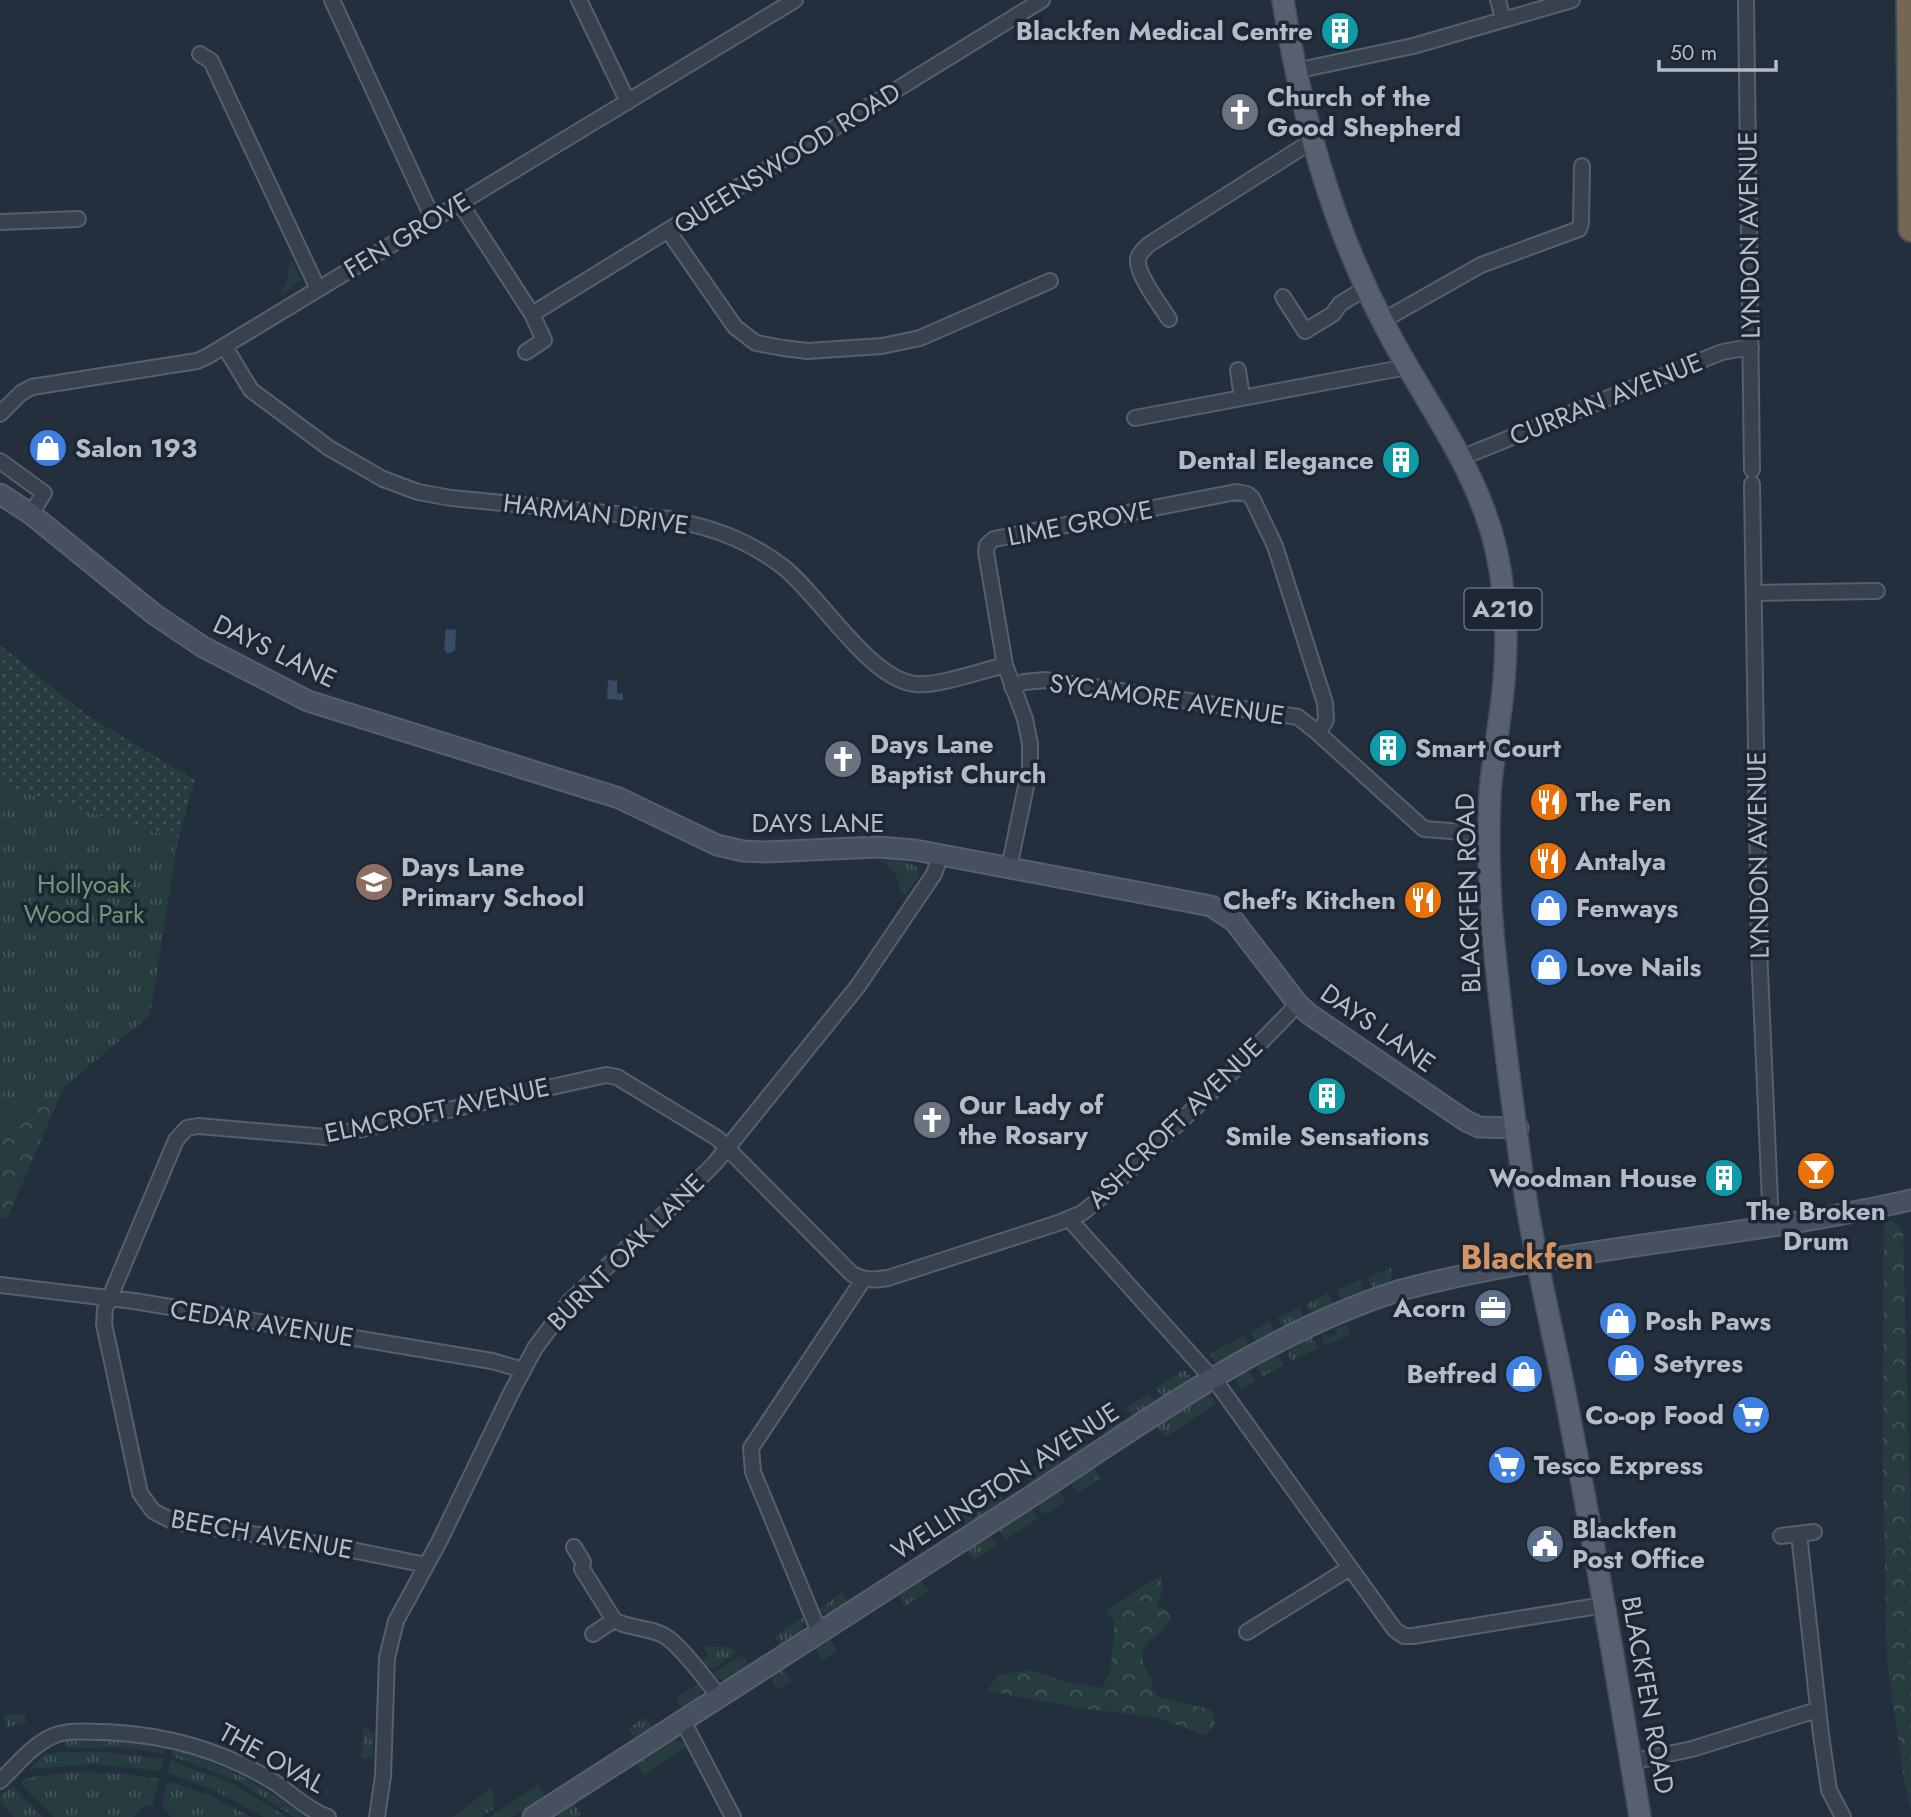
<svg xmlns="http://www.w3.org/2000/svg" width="1911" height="1817" font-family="Jost,sans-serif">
  <defs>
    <pattern id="grass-tufts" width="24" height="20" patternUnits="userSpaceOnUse" patternTransform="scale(1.75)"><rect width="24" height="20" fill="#263c3f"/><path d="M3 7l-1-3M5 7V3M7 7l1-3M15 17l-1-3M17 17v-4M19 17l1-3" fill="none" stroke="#435659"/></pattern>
    <pattern id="forest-crowns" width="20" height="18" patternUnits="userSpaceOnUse" patternTransform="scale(1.75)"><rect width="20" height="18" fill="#263c3f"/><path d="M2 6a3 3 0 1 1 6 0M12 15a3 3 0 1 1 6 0" fill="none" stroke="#435659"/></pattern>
    <pattern id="garden-dots" width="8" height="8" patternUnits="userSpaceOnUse" patternTransform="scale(1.75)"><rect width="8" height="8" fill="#263c3f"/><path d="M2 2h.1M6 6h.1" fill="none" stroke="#435659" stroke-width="1.8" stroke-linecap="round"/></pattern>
  </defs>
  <rect width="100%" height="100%" fill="#242f3e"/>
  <path fill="url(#grass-tufts)" d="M290 262H293L301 280 279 297 287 281Z
    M0 785 178 839 150 1015 64 1087 7 1218 0 1217Z
    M878 860 908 862 918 868 919 876 906 894H901C900 877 893 868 878 860Z
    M1391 1268 1392 1280 1372 1288 1367 1277Z
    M1360 1280 1364 1292 1343 1301 1336 1290Z
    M1328 1293 1334 1305 1312 1315 1306 1304Z
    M1300 1307 1304 1320 1284 1329 1277 1318Z
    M1270 1321 1275 1334 1258 1343 1250 1333Z
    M1346 1325 1351 1334 1325 1345 1321 1336 1326 1334 1328 1338 1337 1335 1335 1329Z
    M1245 1335 1249 1348 1218 1364 1209 1354Z
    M1311 1336 1319 1348 1291 1361 1287 1349Z
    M1277 1354 1284 1365 1262 1377 1256 1365Z
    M1248 1370 1256 1381 1241 1389 1236 1383V1377Z
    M1182 1371H1186L1191 1378 1163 1397 1155 1388Z
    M1149 1393 1156 1402 1133 1417 1127 1408Z
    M1209 1393 1216 1404 1165 1437 1157 1426Z
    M1118 1413 1124 1425 1107 1436 1098 1427Z
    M1084 1435 1089 1447 1072 1459 1063 1449Z
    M1057 1453 1064 1464 1033 1485 1024 1474Z
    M1093 1467 1101 1478 1077 1493 1070 1482Z
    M1058 1490 1066 1501 1044 1515 1037 1504Z
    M997 1492 1004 1503 967 1527 959 1517Z
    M1031 1508 1039 1518 1005 1540 999 1529Z
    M989 1535 998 1545 974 1560 966 1549Z
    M920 1580 929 1590 904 1607 899 1594Z
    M842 1593 849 1604 831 1614 818 1610Z
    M803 1617C807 1635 795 1638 782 1647L774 1636Z
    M830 1639 837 1651 822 1661 815 1648Z
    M703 1646 727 1647 739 1651 714 1668H707L701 1663 708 1655Z
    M742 1655 751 1668C737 1676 726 1687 711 1675Z
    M782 1670 791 1681 777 1690 771 1677Z
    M700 1683C705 1697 694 1702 684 1709L676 1698Z
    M25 1714 26 1723 7 1727 4 1715Z
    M646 1717 653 1729 636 1740 628 1728Z
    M364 1727 374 1734 373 1758H361Z
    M65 1740H111L166 1747 164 1754 120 1747 65 1748Z
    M673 1740H678L689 1745 644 1775 635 1762Z
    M174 1749C222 1764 263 1785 303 1815L301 1817H294L238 1781 172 1756Z
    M64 1752H106L163 1759 160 1771 96 1764 30 1769 45 1754Z
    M171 1761 234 1784 287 1817H264L212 1789 168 1773Z
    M77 1772 124 1774 159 1779 153 1804 142 1807 134 1817H54L26 1790 21 1783 23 1780 37 1776Z
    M167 1781 211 1796 251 1817H172L162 1806Z
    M13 1784 18 1793 43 1817H15L3 1805 0 1797Z
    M538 1785 547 1798 511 1817H490Z
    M492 1788 495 1808 481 1817H452Z
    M574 1803 581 1815 578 1817H559L557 1814Z"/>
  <path fill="url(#forest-crowns)" d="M61 1094 7 1218 0 1217V1122L6 1114Z
    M1893 1221 1903 1231 1911 1536V1812L1904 1779 1887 1661 1883 1468 1884 1222Z
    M1161 1575 1162 1592 1157 1605 1166 1610 1171 1619C1154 1645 1127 1642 1153 1681L1151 1689 1159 1697 1212 1710 1215 1723 1206 1736 1155 1717 1086 1709 987 1691 998 1675 1030 1670 1063 1681 1102 1688 1110 1673 1114 1638V1621L1106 1611Z"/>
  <path fill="url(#garden-dots)" d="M0 645 88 716 195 780 178 839 0 785Z"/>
  <path fill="#394c67" d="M446 629 456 630 455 650 451 653H447L444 649Z
    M608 680 617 681V693L623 694V700L607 699Z"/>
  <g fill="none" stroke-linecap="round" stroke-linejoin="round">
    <defs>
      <path id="street" d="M332 0 433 219
        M579 0 628 102
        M1498 0 1503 19
        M1746 0 1752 470
        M200 54 211 61 318 289
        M1295 71 1413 46 1572 0
        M460 203 532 314 1042 0
        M0 222 78 219
        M669 232 735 327 756 343 783 348 808 351 882 346 920 338 1050 281
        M1283 297 1305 331 1333 314 1340 304 1366 288
        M1169 319C1160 305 1136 274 1138 259 1139 253 1144 250 1148 245L1312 141
        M1382 321 1481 265 1579 229 1581 223 1582 166
        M225 347 251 390 329 448 383 479 418 492 451 498 670 519C713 528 746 539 782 566 819 594 870 681 916 684 939 686 981 671 1005 665
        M526 352 544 340 532 314
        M1238 370 1242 398
        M0 414 21 393 32 387 197 361 208 356 795 0
        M1135 418 1407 367
        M1463 457 1722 352 1751 347
        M0 461 44 493 31 514
        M1752 484 1759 947 1771 1226
        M1754 593 1877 591
        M1012 687 1024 682 1045 680 1298 717 1318 733 1424 829 1490 834
        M1009 868 1030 767V744L1025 719 1005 665 986 552 987 545 994 539 1236 492 1247 494 1252 498 1275 546 1325 703 1326 720 1318 733
        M1069 1219 1219 1386 1395 1630 1404 1636H1413L1604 1605
        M0 1285 134 1301 492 1361 523 1370
        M1799 1534 1821 1735 1829 1790 1843 1817
        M1781 1536 1814 1532
        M574 1547 583 1562 582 1569 614 1620
        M426 1565 337 1547 174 1522 153 1511 140 1493 104 1324 105 1309 176 1140 187 1128 198 1126 326 1137 606 1075 617 1077 717 1138 852 1274C865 1281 874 1280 888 1278L1058 1223 1082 1213 1097 1201 1226 1078 1298 1004
        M1247 1632 1350 1568
        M593 1634 614 1620C629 1629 648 1627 663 1635 680 1644 707 1681 720 1698
        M820 1634 753 1472 751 1448 863 1280
        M683 1721 733 1817
        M1631 1762 1692 1749 1817 1710
        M0 1781C16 1766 32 1745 53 1736 69 1729 89 1732 106 1732 168 1735 221 1750 274 1782 292 1794 308 1810 328 1817
        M377 1817 383 1776 387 1658 396 1621 440 1540 512 1391 535 1348 570 1301 668 1210 715 1163 858 986 934 874 941 854"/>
      <path id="secondary" d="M0 494 31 514 154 614 203 647 308 701 619 798 717 845 743 851 766 852 878 847 915 850 1211 906 1234 921 1298 1004 1309 1014 1466 1121 1479 1127 1518 1128
        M533 1817C698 1711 863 1605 1027 1499 1145 1422 1266 1332 1401 1290 1568 1246 1742 1239 1911 1200"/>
      <path id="primary" d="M1283 0C1301 112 1330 221 1383 322 1422 399 1476 464 1496 549 1505 590 1508 638 1504 681 1501 718 1493 755 1490 793 1488 839 1489 888 1493 934 1501 1018 1512 1103 1524 1187 1535 1261 1554 1335 1568 1409 1594 1544 1618 1681 1640 1817"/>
      <path id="highway" d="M1909 0 1911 229"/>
    </defs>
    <use href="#street" stroke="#565f6c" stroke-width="18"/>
    <use href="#secondary" stroke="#565f6c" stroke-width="23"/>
    <use href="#primary" stroke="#414a57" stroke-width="24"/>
    <use href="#highway" stroke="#434c59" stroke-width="28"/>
    <use href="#street" stroke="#38414e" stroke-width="14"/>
    <use href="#secondary" stroke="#465061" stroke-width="19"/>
    <use href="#primary" stroke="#56606e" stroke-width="21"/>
    <use href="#highway" stroke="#746855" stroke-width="24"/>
  </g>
  <defs>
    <symbol id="building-disc" viewBox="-11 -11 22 22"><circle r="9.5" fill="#0f9aa8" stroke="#1d2633"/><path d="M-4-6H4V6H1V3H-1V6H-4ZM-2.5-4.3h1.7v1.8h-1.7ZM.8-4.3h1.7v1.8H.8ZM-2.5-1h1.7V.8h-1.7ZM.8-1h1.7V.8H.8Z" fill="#fff"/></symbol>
    <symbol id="church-disc" viewBox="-11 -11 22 22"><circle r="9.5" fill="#6b7280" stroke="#1d2633"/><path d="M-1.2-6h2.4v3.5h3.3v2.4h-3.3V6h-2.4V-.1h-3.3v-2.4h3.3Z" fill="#fff"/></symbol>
    <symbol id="shop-disc" viewBox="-11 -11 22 22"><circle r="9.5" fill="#3f7fe0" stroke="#1d2633"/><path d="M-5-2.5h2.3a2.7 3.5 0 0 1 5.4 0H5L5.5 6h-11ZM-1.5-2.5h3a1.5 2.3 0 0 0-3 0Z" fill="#fff"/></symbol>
    <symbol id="restaurant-disc" viewBox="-11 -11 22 22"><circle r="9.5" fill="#e8710a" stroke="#1d2633"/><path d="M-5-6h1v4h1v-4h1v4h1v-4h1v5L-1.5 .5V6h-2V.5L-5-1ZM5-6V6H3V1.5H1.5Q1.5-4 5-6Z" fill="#fff"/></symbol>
    <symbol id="school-disc" viewBox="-11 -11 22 22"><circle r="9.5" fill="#8d6e63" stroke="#1d2633"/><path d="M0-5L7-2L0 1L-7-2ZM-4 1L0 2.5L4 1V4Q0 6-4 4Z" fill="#fff"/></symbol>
    <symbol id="bar-disc" viewBox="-11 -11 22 22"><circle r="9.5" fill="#e8710a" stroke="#1d2633"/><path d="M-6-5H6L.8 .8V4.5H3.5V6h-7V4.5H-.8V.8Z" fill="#fff"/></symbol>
    <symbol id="office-disc" viewBox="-11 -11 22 22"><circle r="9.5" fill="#5c6f8a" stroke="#1d2633"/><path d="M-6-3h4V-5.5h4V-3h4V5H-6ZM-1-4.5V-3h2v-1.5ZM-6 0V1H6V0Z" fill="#fff"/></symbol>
    <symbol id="supermarket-disc" viewBox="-11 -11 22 22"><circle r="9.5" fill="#3f7fe0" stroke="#1d2633"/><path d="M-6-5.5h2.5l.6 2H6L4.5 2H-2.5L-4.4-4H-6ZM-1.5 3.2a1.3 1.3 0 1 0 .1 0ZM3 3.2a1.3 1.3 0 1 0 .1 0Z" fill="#fff"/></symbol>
    <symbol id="civic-disc" viewBox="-11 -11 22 22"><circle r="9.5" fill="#5c6f8a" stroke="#1d2633"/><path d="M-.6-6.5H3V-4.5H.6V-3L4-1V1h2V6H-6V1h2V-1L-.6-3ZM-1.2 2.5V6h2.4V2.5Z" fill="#fff"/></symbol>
  </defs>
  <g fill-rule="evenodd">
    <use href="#building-disc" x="1318" y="9" width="44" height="44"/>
    <use href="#church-disc" x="1218" y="90" width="44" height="44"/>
    <use href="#shop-disc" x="26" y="426" width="44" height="44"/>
    <use href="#building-disc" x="1379" y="438" width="44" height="44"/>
    <use href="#building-disc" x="1366" y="726" width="44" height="44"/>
    <use href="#church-disc" x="821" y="737" width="44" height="44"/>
    <use href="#restaurant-disc" x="1527" y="780" width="44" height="44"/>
    <use href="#restaurant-disc" x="1526" y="839" width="44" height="44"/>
    <use href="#school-disc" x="352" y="860" width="44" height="44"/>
    <use href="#restaurant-disc" x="1401" y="878" width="44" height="44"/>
    <use href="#shop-disc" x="1527" y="886" width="44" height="44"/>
    <use href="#shop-disc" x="1527" y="945" width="44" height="44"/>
    <use href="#building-disc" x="1305" y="1074" width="44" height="44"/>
    <use href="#church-disc" x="910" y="1098" width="44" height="44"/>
    <use href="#bar-disc" x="1794" y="1149" width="44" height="44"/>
    <use href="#building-disc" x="1702" y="1156" width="44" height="44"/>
    <use href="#office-disc" x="1471" y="1286" width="44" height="44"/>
    <use href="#shop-disc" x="1596" y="1299" width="44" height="44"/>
    <use href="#shop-disc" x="1604" y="1341" width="44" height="44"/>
    <use href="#shop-disc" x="1502" y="1352" width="44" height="44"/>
    <use href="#supermarket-disc" x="1729" y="1393" width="44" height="44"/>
    <use href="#supermarket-disc" x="1485" y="1443" width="44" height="44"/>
    <use href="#civic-disc" x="1523" y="1522" width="44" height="44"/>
  </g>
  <g text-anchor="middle" stroke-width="7" stroke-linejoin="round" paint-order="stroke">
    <rect fill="#1d2633" stroke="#878f9c" stroke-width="2" x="1464.5" y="588.5" width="77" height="41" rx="5"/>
    <g font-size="24" font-weight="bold" fill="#b4bcc9">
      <text x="1503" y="617">A210</text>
    </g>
    <g font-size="26" font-weight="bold" fill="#b4bcc9" stroke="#1d2633" text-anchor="start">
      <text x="1313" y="40" text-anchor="end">Blackfen Medical Centre</text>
      <text x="1267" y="106">Church of the<tspan x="1267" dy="30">Good Shepherd</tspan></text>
      <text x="75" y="457">Salon 193</text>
      <text x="1374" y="469" text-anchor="end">Dental Elegance</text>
      <text x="870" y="753">Days Lane<tspan x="870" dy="30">Baptist Church</tspan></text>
      <text x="1415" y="757">Smart Court</text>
      <text x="1576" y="811">The Fen</text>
      <text x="1575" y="870">Antalya</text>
      <text x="401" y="876">Days Lane<tspan x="401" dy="30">Primary School</tspan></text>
      <text x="1396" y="909" text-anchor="end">Chef's Kitchen</text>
      <text x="1576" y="917">Fenways</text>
      <text x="1576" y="976">Love Nails</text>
      <text x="959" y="1114">Our Lady of<tspan x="959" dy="30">the Rosary</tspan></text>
      <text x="1327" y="1145" text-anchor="middle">Smile Sensations</text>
      <text x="1697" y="1187" text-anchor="end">Woodman House</text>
      <text x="1816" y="1220" text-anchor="middle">The Broken<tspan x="1816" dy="30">Drum</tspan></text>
      <text x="1466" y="1317" text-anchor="end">Acorn</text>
      <text x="1645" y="1330">Posh Paws</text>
      <text x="1653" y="1372">Setyres</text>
      <text x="1497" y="1383" text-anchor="end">Betfred</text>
      <text x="1724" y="1424" text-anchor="end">Co-op Food</text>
      <text x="1534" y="1474">Tesco Express</text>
      <text x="1572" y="1538">Blackfen<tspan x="1572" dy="30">Post Office</tspan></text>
    </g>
    <g font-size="26" fill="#b4bcc9" stroke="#1d2633">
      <text transform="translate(787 158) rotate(-32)" y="9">QUEENSWOOD ROAD</text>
      <text transform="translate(407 235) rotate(-31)" y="9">FEN GROVE</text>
      <text transform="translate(1749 235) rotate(-91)" y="9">LYNDON AVENUE</text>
      <text transform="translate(1606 399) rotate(-22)" y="9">CURRAN AVENUE</text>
      <text transform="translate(596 514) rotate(7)" y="9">HARMAN DRIVE</text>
      <text transform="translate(1080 523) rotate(-11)" y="9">LIME GROVE</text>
      <text transform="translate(275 651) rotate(26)" y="9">DAYS LANE</text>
      <text transform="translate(1167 699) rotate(8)" y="9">SYCAMORE AVENUE</text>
      <text x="818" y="832">DAYS LANE</text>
      <text transform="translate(1758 855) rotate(-91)" y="9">LYNDON AVENUE</text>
      <text transform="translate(1468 893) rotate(-92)" y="9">BLACKFEN ROAD</text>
      <text transform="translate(1378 1028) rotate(35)" y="9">DAYS LANE</text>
      <text transform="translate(437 1110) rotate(-12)" y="9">ELMCROFT AVENUE</text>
      <text transform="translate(1175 1123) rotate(-44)" y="9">ASHCROFT AVENUE</text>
      <text transform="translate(626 1252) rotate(-45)" y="9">BURNT OAK LANE</text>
      <text transform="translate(262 1323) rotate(9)" y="9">CEDAR AVENUE</text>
      <text transform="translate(1005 1481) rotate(-33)" y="9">WELLINGTON AVENUE</text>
      <text transform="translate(262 1534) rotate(10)" y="9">BEECH AVENUE</text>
      <text transform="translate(1648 1695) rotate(80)" y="9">BLACKFEN ROAD</text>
      <text transform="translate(272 1758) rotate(29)" y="9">THE OVAL</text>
    </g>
    <g font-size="26" fill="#6b9a76" stroke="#1d2633">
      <text x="84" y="893">Hollyoak<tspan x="84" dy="30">Wood Park</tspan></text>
    </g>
    <g font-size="33" font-weight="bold" fill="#d59563" stroke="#1d2633">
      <text x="1527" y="1269">Blackfen</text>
    </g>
  </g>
  <path d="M1659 60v10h117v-10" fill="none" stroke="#b4bcc9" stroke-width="3.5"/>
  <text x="1670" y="60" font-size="21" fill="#b4bcc9" stroke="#1d2633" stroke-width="5" paint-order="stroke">50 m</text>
</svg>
